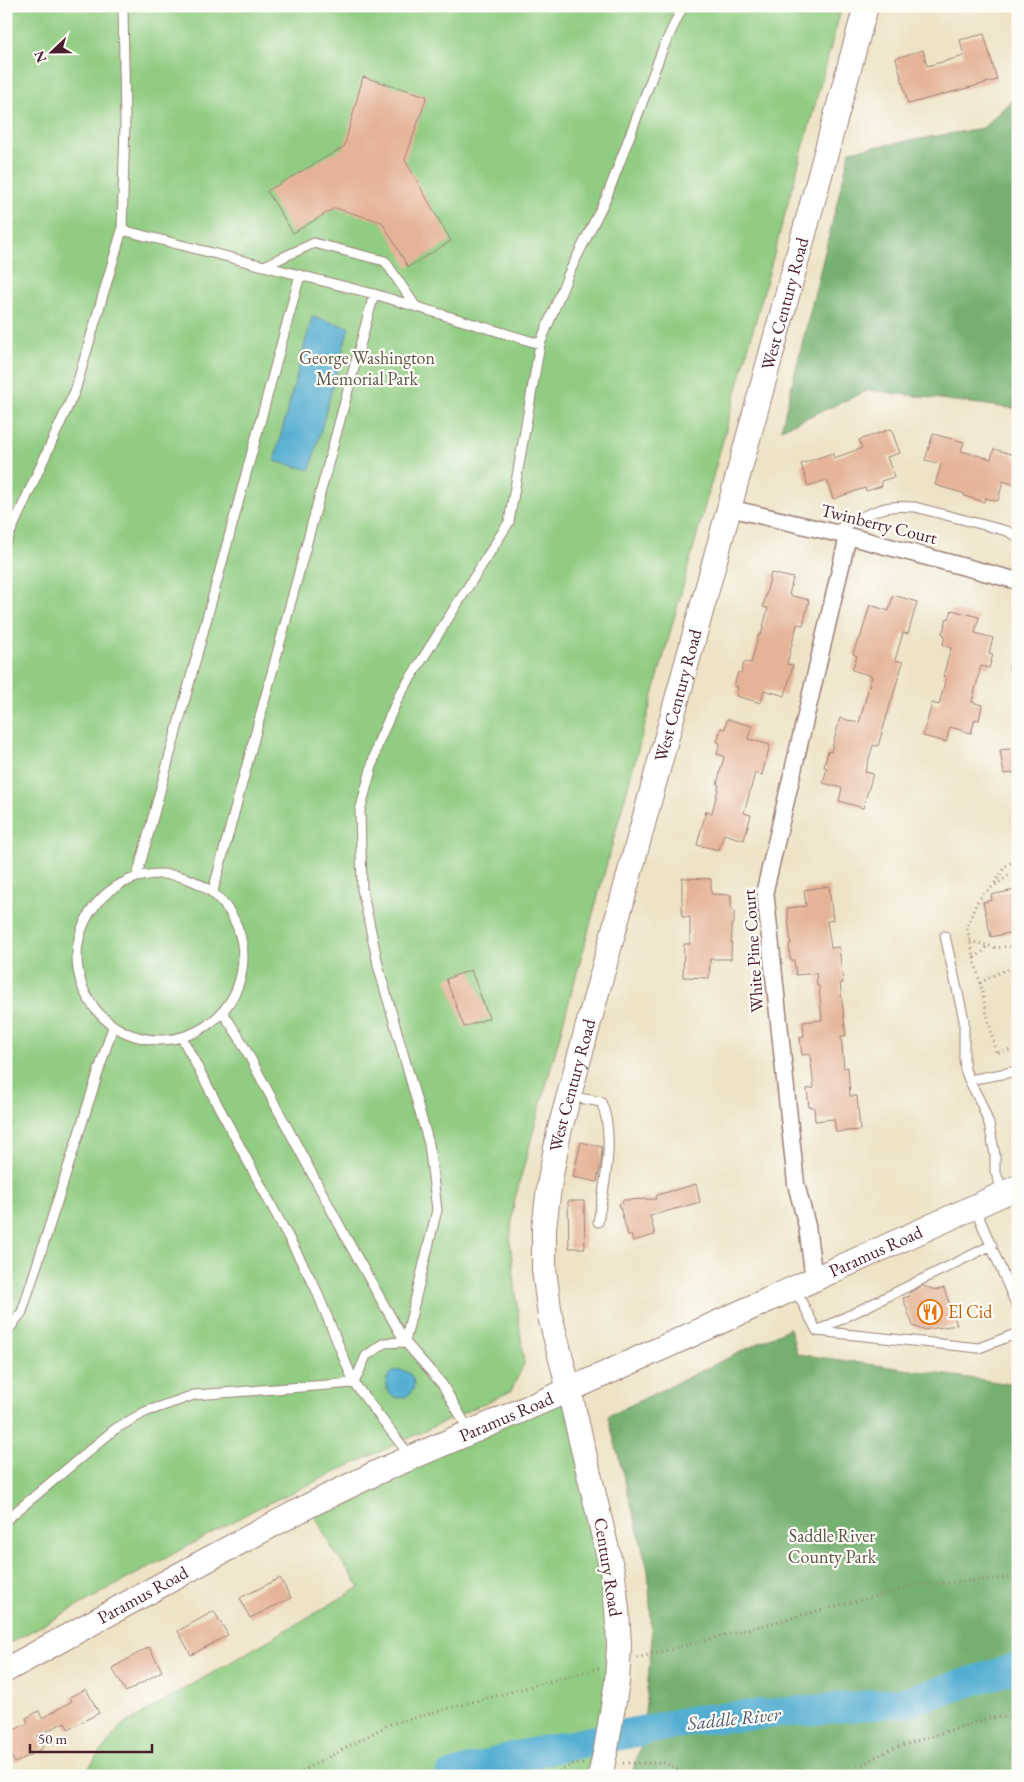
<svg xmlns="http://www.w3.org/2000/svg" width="1024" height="1782" font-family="'EB Garamond',serif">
  <rect width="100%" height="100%" fill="#fdfcf7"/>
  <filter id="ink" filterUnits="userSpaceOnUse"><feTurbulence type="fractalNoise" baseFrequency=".02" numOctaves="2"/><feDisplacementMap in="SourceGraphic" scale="10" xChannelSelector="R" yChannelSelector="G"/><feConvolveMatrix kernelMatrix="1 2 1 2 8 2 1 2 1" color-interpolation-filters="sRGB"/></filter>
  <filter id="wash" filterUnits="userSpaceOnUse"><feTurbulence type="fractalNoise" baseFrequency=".0096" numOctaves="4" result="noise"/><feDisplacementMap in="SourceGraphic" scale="20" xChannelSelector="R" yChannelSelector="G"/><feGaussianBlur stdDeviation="1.12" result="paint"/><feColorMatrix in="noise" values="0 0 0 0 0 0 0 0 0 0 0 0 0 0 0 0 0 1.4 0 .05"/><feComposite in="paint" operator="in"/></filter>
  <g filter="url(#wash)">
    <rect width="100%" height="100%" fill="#eee3c6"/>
    <path fill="#90cc81" stroke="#6d7656" d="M6 6H842L514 1202 510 1241 524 1364 511 1391 254 1510 6 1645Z
      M569 1390 613 1575 600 1776H82L121 1726 360 1587 331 1547 310 1505Z"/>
    <path fill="#74b06f" stroke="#5f684d" d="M1018 94V409L869 390 781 429 850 151 983 128Z
      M790 1328 797 1354 1018 1385V1776H631L642 1742 652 1638 648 1570 608 1416Z"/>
    <path fill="#54aed1" stroke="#4f667e" d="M312 317 349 327 310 470 274 461Z
      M386 1384a14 14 0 1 1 28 0a14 14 0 1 1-28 0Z"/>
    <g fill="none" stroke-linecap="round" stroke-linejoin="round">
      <path stroke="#54aed1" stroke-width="30" d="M450 1776 512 1757 695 1720 906 1702 1018 1667"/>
    </g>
    <g id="blocks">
      <path fill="#e5b498" d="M984 34 997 80 908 104 896 58 923 50 927 66 964 56 960 40Z
        M363 77 427 96 405 160 451 241 408 267 382 222 335 208 293 233 267 191 344 147Z
        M891 429 900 453 887 457 894 477 881 481 882 486 866 491 865 488 833 499 827 480 808 486 801 464 832 453 834 458 862 448 859 440Z
        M933 434 964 442 961 451 991 459 994 449 1014 455 1013 458 1018 460V477L1016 485 1003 481 998 501 985 498 984 502 964 496 965 494 935 485 941 464 925 460Z
        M771 573 793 578 789 595 809 600 803 625 797 624 787 664 793 665 785 696 764 690 761 703 736 696 738 687 734 686 738 672 741 673 744 662 751 663 759 634 761 635 768 608 763 607Z
        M893 595 917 602 908 634 903 633 895 660 903 662 878 746 873 745 865 772 873 774 863 808 839 801 842 788 823 783 827 768 824 767 828 751 831 752 840 718 859 723 872 676 852 670 857 656 853 654 858 639H860L870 605 889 611Z
        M952 610 979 617 975 633 993 638 989 653 993 654 989 668 981 666 972 702 982 705 979 720 975 719 971 733 950 727 946 742 923 736 932 703 939 705 946 677 943 676 951 648 943 645 945 635 942 634 947 618 949 619Z
        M727 719 752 726 748 739 770 745 762 775 755 773 744 813 751 815 744 840 724 834 719 850 697 845 706 811 712 813 719 785H717L724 756 717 754 720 743 717 742 721 728 725 729Z
        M1018 748V772L1004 774 1000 750Z
        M682 878 711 879V894L731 895V910H734V924H732L731 959H710L709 978 683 977 684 944H690V917H682Z
        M829 886 833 920 827 921 831 948 839 947 843 983H840L846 1036H841L844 1068 848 1067 850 1096H857L860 1130 836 1132 834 1119 815 1121 814 1107H809L807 1089 814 1088 810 1054 802 1055 800 1037 804 1036 803 1022 822 1020 819 986H817L816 973 796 975 794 960H790L789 944H791L787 908 806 906 804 890Z
        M1015 890V892L1018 891V931L991 937 983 902 992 900 991 895Z
        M471 970 489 1018 464 1027 446 979Z
        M581 1142 602 1147 601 1163 597 1182 573 1177Z
        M696 1184 700 1202 650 1216 655 1235 633 1241 631 1235H628L619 1204 623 1203 622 1200 656 1199 657 1195Z
        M568 1201H584L585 1248H569Z
        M923 1286 936 1290 944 1288 957 1325 923 1330 913 1326 903 1298 910 1296 909 1293Z
        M280 1578 291 1598 250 1618 240 1598Z
        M214 1611 228 1635 191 1655 178 1631Z
        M149 1647 162 1671 126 1692 112 1668Z
        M86 1689 99 1713 68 1729 65 1722 37 1736 43 1748 15 1763 6 1746V1734L28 1723 26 1718 39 1711 42 1718 72 1701 70 1697Z"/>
    </g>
  </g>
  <g filter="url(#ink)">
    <use href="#blocks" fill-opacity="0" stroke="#9c8178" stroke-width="1"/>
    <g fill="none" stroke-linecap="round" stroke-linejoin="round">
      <defs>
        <path id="service" d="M122 230 374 294 540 344
          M264 266 314 243 385 261 416 307
          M832 532C851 523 871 510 891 507 899 506 907 507 915 507L1007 531 1018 537
          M6 542 75 391 122 230 125 123 123 6
          M1018 654 1014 667 1018 683
          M77 957a83 83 0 1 1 166 0a83 83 0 1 1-166 0Z
          M137 876 300 275
          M213 891 374 294
          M945 936 964 1020V1060L965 1069 969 1080 981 1103 989 1124 995 1155V1171L1004 1193
          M223 1013 239 1037 349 1243 405 1342 442 1384 470 1432
          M182 1038 315 1287 354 1383 410 1456
          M969 1080 1018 1071
          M569 1096 601 1102C616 1134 604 1188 598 1222
          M975 1208 1018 1309
          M795 1289 817 1331
          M817 1331 979 1348 1018 1333
          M817 1331 992 1245
          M6 1333 22 1312 113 1026
          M6 1520 115 1429 145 1412 194 1395 354 1383 366 1356 384 1343 405 1342 437 1210 429 1144 379 969 362 889 360 811 378 743 399 696 509 522 540 344 568 275 607 196 663 48 683 6"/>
        <path id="minor" d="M729 508 848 536 1018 581
          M814 1280 807 1226 796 1184 765 890 848 536"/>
        <g id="secondary">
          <path id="s1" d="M6 1670 214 1556 310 1505 380 1471 569 1390 1018 1187"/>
          <path id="s2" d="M617 1682 619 1645 617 1609 613 1575 569 1390 550 1316 544 1269V1228L550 1180 559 1132 866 6"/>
        </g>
      </defs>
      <use href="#service" stroke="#9c8178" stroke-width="11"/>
      <use href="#minor" stroke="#9c8178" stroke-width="19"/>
      <use href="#secondary" stroke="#9c8178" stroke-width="26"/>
      <path stroke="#9c8178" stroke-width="3" stroke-dasharray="1 4" stroke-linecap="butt" d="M1018 873 1008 876 984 893 977 902 967 927 996 1053 1018 1049
        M995 883 1005 867 1018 858
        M970 941 997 948 1018 945
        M974 957 982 953 987 946
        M980 983 1000 972 1018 967
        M637 1658 918 1585 1018 1577
        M623 1763H665L689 1776
        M293 1776 390 1724 600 1668
        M550 1776 573 1764H584
        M840 1776 891 1749 989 1718 1018 1716"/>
      <use href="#service" stroke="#fff" stroke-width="9"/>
      <use href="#minor" stroke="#fff" stroke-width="16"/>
      <use href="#secondary" stroke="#fff" stroke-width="24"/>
      <defs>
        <path id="secondary-bridge" d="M600 1776 606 1749 617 1682"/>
      </defs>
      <use href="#secondary-bridge" stroke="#9c8178" stroke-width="26" stroke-linecap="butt"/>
      <use href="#secondary-bridge" stroke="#fff" stroke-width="24"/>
    </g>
  </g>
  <defs>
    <symbol id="restaurant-ring" viewBox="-11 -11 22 22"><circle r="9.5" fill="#fdfcf7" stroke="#e8710a" stroke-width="1.5"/><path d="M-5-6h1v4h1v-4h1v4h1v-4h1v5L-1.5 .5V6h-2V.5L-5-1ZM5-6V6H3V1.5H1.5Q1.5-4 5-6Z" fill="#e8710a"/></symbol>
  </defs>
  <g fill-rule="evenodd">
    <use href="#restaurant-ring" x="916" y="1298" width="28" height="28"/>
  </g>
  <g text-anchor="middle" stroke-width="4.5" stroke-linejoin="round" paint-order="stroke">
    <g font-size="18" fill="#4a1f2b" stroke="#fdfcf7">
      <text dy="6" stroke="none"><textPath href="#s2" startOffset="1418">West Century Road</textPath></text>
      <text transform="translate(879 524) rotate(14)" y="6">Twinberry Court</text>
      <text dy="6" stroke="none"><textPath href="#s2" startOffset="1012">West Century Road</textPath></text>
      <text transform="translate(753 951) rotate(-94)" y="6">White Pine Court</text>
      <text dy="6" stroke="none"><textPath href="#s2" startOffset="608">West Century Road</textPath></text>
      <text dy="6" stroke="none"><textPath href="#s1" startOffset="966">Paramus Road</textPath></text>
      <text dy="6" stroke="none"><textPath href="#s1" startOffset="561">Paramus Road</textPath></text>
      <text transform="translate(608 1567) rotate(81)" y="6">Century Road</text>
      <text dy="6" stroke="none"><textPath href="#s1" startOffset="156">Paramus Road</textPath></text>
    </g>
    <g font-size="18" fill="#5f5345" stroke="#fdfcf7">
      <text x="367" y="364">George Washington<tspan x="367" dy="21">Memorial Park</tspan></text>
      <text x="832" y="1542">Saddle River<tspan x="832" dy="21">County Park</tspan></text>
    </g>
    <g font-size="18" fill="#c56008" stroke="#fdfcf7" text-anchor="start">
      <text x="948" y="1318">El Cid</text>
    </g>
    <g font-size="19" font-style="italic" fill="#4e586d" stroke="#fdfcf7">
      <text transform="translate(734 1718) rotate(-6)" y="7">Saddle River</text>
    </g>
  </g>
  <rect width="1024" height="1782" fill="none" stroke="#fdfcf7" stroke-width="25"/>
  <g transform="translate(52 52) rotate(248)" stroke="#fdfcf7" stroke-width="4" paint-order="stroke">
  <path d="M0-4L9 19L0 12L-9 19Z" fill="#4a1f2b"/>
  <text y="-8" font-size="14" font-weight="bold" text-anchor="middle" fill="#4a1f2b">N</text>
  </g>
  <path d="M30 1744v8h122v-8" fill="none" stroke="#4a1f2b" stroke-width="2.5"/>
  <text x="38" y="1744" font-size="15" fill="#4a1f2b" stroke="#fdfcf7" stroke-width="4" paint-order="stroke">50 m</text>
</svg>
